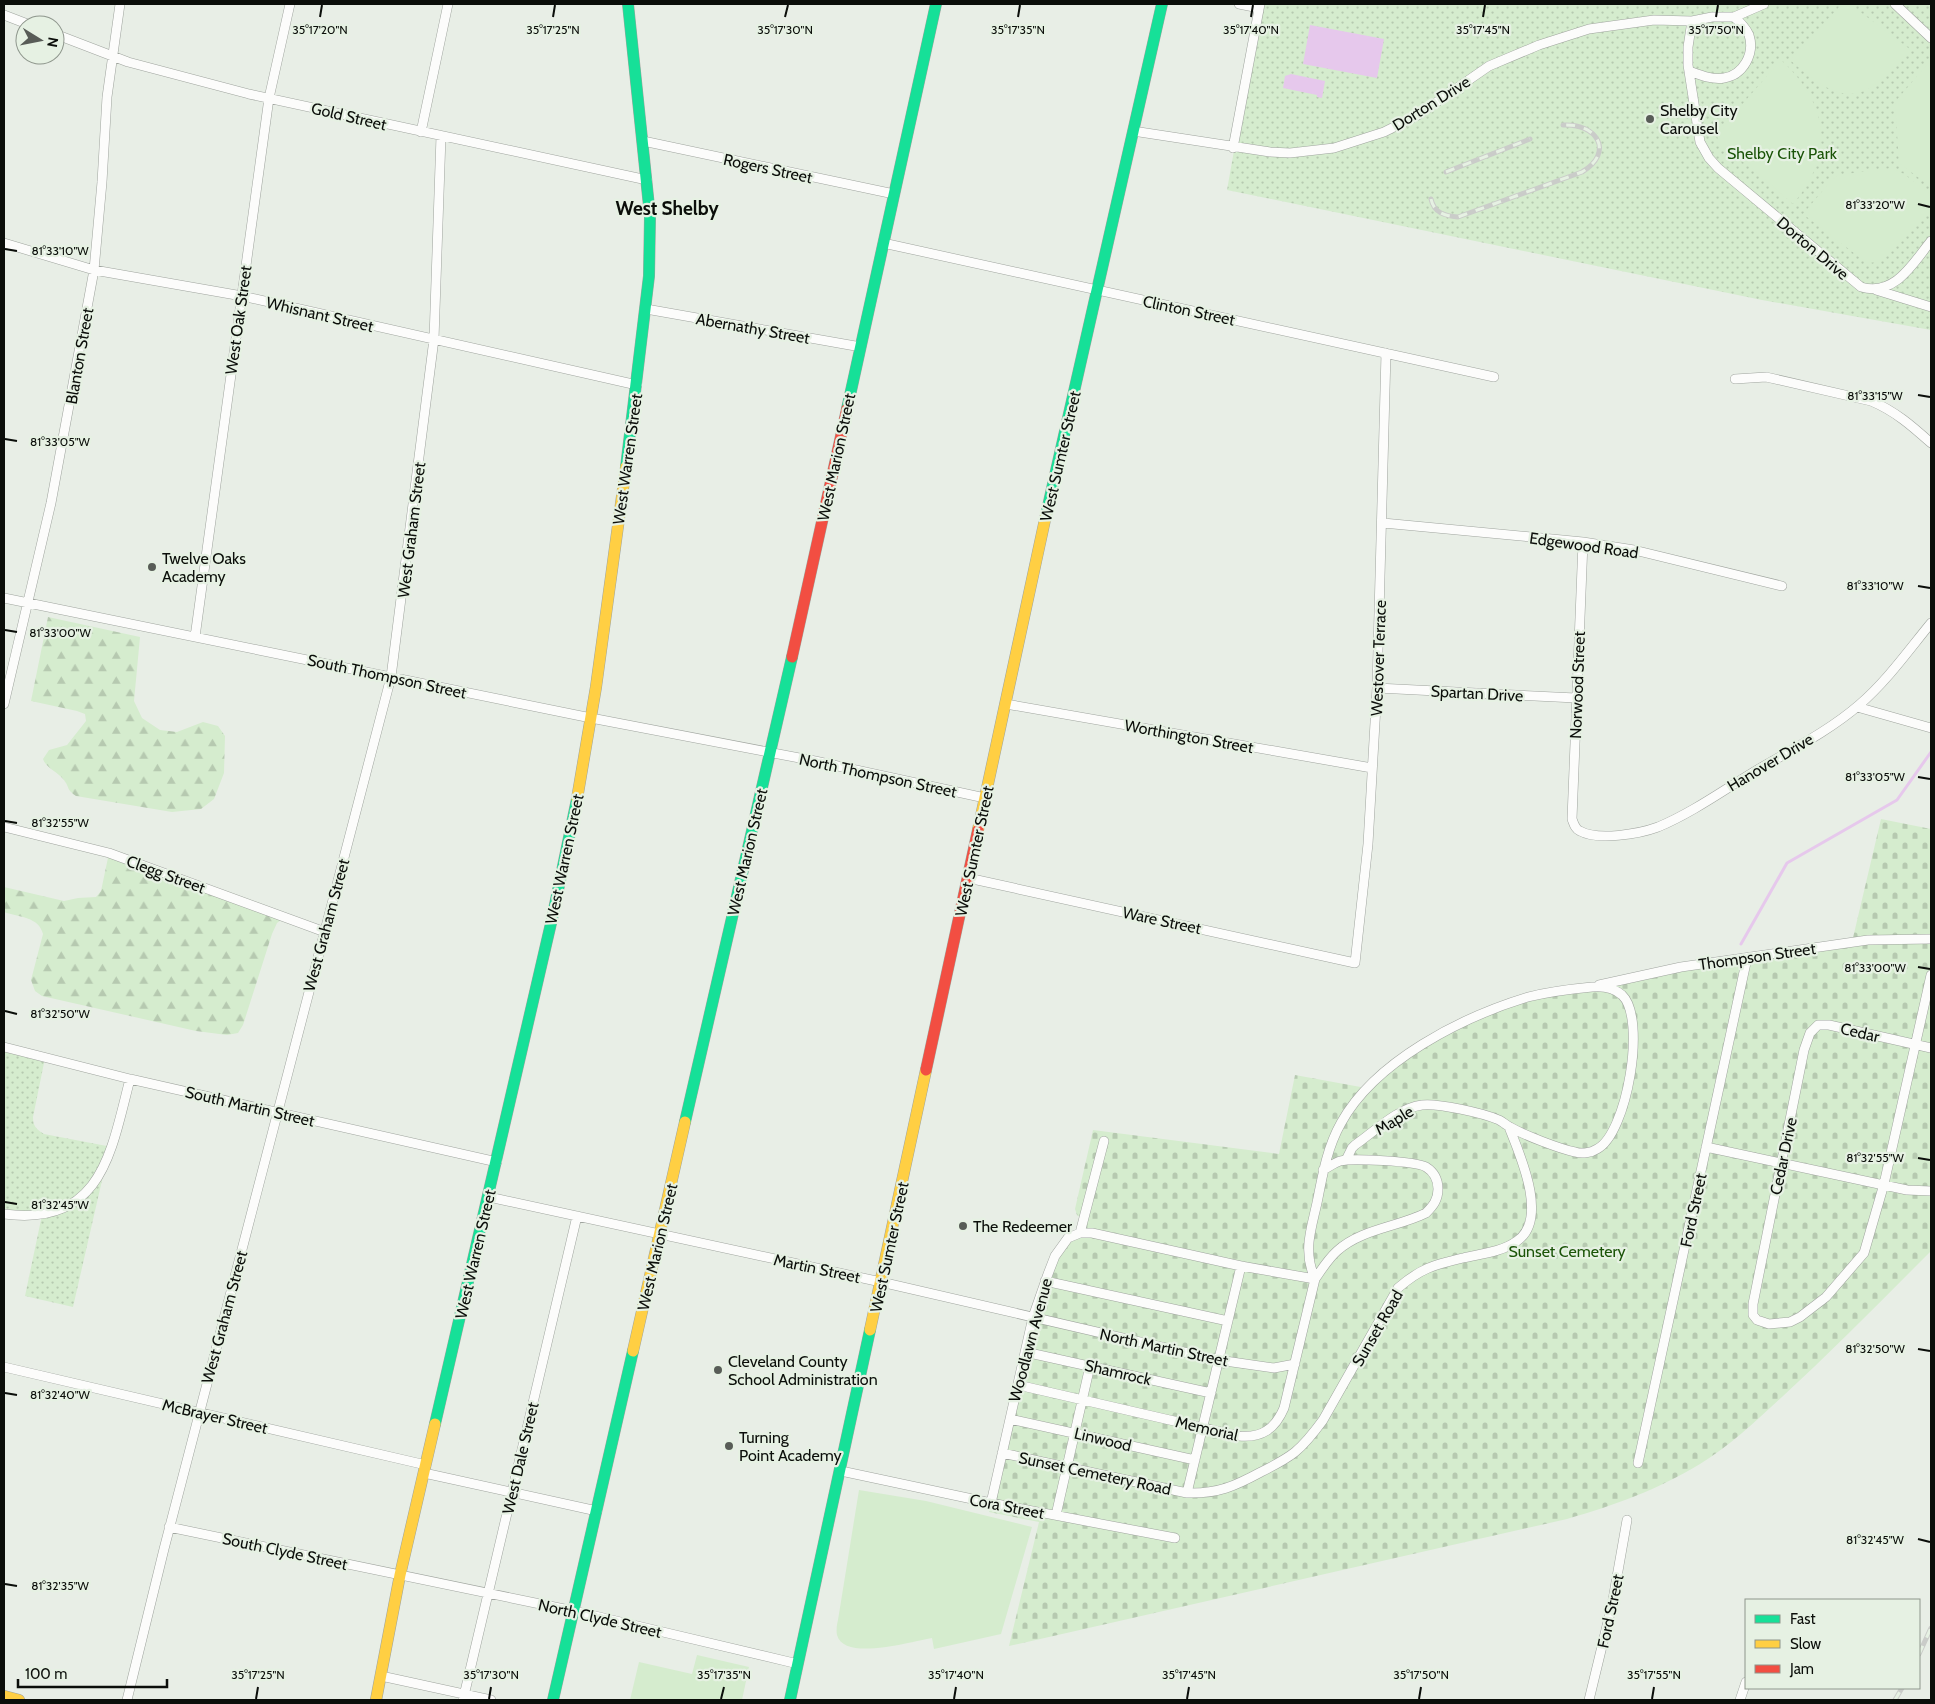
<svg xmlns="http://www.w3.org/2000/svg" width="1935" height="1704" font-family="Cabin,sans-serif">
  <defs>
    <pattern id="forest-firs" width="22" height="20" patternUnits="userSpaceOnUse" patternTransform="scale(1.25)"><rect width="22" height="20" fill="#d5ecce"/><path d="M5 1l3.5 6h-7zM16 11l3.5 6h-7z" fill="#b6c9b0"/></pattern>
    <pattern id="cemetery-stones" width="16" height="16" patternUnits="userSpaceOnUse" patternTransform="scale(1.25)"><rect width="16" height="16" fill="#d5ecce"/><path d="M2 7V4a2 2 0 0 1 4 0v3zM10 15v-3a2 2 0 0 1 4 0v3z" fill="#b6c9b0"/></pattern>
    <pattern id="park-dots" width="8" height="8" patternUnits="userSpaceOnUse" patternTransform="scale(1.25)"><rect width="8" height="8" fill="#d5ecce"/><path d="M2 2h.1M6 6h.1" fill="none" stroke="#b6c9b0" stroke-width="1.8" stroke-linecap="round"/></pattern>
  </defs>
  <rect width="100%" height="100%" fill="#e8eee6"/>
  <path fill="url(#forest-firs)" d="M48 617 140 637 134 701 142 718 160 730 177 732 203 722 218 726 225 736 224 773 214 799 201 809 172 812 76 796C66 789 70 788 64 780 58 772 46 768 43 759L49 750 67 745 86 721 85 714 77 711 31 701Z
    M109 853 285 917 277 923 272 934 243 1025 238 1033 227 1035 196 1031 42 996 35 991 31 980 43 934C39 917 19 917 4 912V887L64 901 78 898 96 897 101 891Z"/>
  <path fill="url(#cemetery-stones)" d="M1881 819 1931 829V1251C1882 1300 1833 1350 1782 1397 1756 1421 1730 1446 1700 1464 1657 1490 1615 1505 1567 1519L1009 1646 1039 1522 989 1512 1033 1317 1048 1274 1083 1220 1077 1215 1075 1209 1093 1130 1279 1154 1295 1075 1366 1088 1454 1027 1529 997 1852 942Z"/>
  <path fill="url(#park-dots)" d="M1260 4H1931V330L1762 300 1227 190Z
    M4 1047 45 1058 33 1117C33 1126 36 1129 44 1134L112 1147 106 1163 73 1307 25 1296 42 1215 4 1214Z"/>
  <path fill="#d5ecce" d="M1851 5 1911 50C1864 104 1845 109 1790 60L1840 6Z
    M1781 60C1828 103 1836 154 1793 204L1755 171 1718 143 1717 133Z
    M1930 61 1931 63V187L1899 163 1895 102Z
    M1892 168 1904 174 1931 195V211L1884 259 1878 262 1867 263 1803 214 1830 182 1838 175Z
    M859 1490 926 1501 1032 1527 1001 1634 934 1649 932 1638C913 1641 844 1662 837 1635 836 1630 837 1624 838 1620Z
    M697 1655 749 1667 742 1700H630L639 1662 692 1674Z"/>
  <path fill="#e6c8ec" d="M1310 25 1384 39 1377 78 1303 64Z
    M1291 74 1325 81 1322 98 1317 97V95L1283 88 1285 76Z"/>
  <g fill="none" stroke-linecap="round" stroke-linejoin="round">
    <path stroke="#e6c8ec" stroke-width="3" d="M1741 944 1787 863 1897 800 1931 752"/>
    <defs>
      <path id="street" d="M1239 4 1259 8
        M1895 4 1931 38
        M4 15 30 25
        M1692 21 1688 47V65L1700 142 1709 158 1718 168 1861 287C1895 297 1913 263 1931 241
        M55 34 128 62 249 94 647 180
        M1689 71C1700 75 1712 80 1724 78 1743 75 1755 54 1749 35 1746 28 1740 22 1734 17
        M1133 131 1270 152 1290 153 1334 148 1384 132 1418 115 1489 66 1539 45 1589 29 1654 20 1692 21 1712 17H1734L1764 4
        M421 132 448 4
        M643 141 894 194
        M1233 148 1260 4
        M4 243 94 270 242 296 637 385
        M883 243 1494 377
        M1876 290 1931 307
        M646 309 861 347
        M1735 379 1766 377 1871 401C1895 411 1912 426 1931 443
        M1383 523 1583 542 1634 550 1782 586
        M1583 542 1572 819C1574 824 1575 829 1580 831 1598 841 1639 834 1658 827 1692 813 1725 789 1757 770 1791 750 1829 731 1859 705 1886 682 1908 651 1931 623
        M4 598 591 718 815 761 985 798
        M195 637 269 98 290 4
        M1377 688 1576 698
        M4 704 51 503 94 270 102 182 107 97 120 4
        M1006 704 1372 768
        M1857 707 1931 728
        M4 827 109 853 325 932
        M968 878 1355 963 1368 844 1377 688 1386 353
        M1931 975 1884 1184 1864 1253 1826 1297 1800 1317 1790 1322 1769 1324 1757 1320 1753 1315V1304L1804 1050 1810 1033 1818 1025H1829L1931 1048
        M1599 985 1681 967 1868 940 1931 939
        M4 1047 130 1079 497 1162
        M1706 1147 1907 1190 1931 1191
        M489 1197 881 1282 1218 1360 1274 1368 1295 1364
        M4 1214C102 1227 111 1152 130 1079
        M1080 1233 1104 1141
        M1315 1279C1302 1249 1312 1228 1318 1198 1323 1172 1328 1146 1341 1123 1375 1061 1462 1017 1528 997 1548 992 1571 989 1592 987 1602 986 1614 988 1622 995 1647 1018 1627 1134 1597 1149 1591 1153 1582 1154 1575 1152 1560 1149 1524 1135 1510 1127 1506 1125 1503 1122 1499 1120 1483 1113 1438 1103 1422 1105 1398 1108 1375 1131 1355 1145L1352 1148 1346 1160
        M1045 1281 1228 1321
        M1025 1352 1211 1393
        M4 1367 426 1465
        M1018 1385 1239 1436C1262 1438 1275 1429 1284 1408L1315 1279C1322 1269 1328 1259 1337 1251 1361 1229 1398 1227 1426 1213 1433 1206 1438 1200 1438 1189 1438 1180 1434 1172 1426 1167 1415 1161 1352 1158 1340 1161 1334 1163 1329 1167 1323 1170
        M1010 1419 1195 1460
        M1002 1453 1187 1493C1218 1494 1235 1486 1261 1472 1273 1466 1285 1460 1295 1452 1306 1443 1315 1431 1323 1420L1398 1288C1421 1268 1434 1265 1463 1258 1480 1254 1502 1252 1517 1241 1549 1219 1520 1155 1509 1127
        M1638 1463 1747 958
        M841 1471 991 1503 1175 1538
        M424 1473 597 1511
        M1187 1493 1241 1266
        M991 1503 1033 1317 1048 1274 1055 1256 1068 1238 1080 1233H1092L1241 1266 1315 1279
        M1056 1515 1090 1366
        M169 1527 574 1611 798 1664
        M381 1676 491 1700
        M127 1700 164 1549 391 677 434 339 441 136
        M463 1700 577 1216
        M1589 1700 1612 1605 1627 1520
        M1740 1700 1746 1682"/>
      <path id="fast" d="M847 409 936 4
        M626 467 649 276 650 216 628 4
        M1046 515 1162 4
        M685 1122 792 657
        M435 1424 552 919 577 799
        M553 1700 633 1351
        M790 1700 870 1330"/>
      <path id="slow" d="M577 799 596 687 626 467
        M978 830 1046 515
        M870 1330 926 1070
        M633 1351 685 1122
        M4 1696 19 1700
        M376 1700 400 1575 435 1424"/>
      <path id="jam" d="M792 657 847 409
        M926 1070 978 830"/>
    </defs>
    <use href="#street" stroke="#9fa49e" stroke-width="10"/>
    <use href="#fast" stroke="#9fa49e" stroke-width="12"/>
    <use href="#slow" stroke="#9fa49e" stroke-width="12"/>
    <use href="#jam" stroke="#9fa49e" stroke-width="12"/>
    <use href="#street" stroke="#fcfcfb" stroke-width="9"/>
    <use href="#fast" stroke="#16e098" stroke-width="11"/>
    <use href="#slow" stroke="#ffcf43" stroke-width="11"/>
    <use href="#jam" stroke="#f24e42" stroke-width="11"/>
    <defs>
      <path id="rail" d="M1446 172 1530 139
        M1431 199C1434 213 1445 216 1458 217L1582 172C1615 152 1597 123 1563 125
        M1919 1654 1931 1628
        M1895 1700 1902 1688"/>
    </defs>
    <use href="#rail" stroke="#caccc9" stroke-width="5"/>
    <use href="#rail" stroke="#e6f1e3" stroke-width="3" stroke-dasharray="9" stroke-linecap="butt"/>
  </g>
  <path fill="none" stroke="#0b0e0a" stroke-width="2" d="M320 17 322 5M553 17 555 5M785 17 788 5M1018 17 1020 5M1251 17 1253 5M1483 17 1485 5M1716 17 1718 5M1918 204 1930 207M5 249 17 251M1918 395 1930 397M5 439 17 441M1918 586 1930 588M5 630 17 632M1918 777 1930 779M5 821 17 823M1918 967 1930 969M5 1011 17 1014M1918 1158 1930 1160M5 1202 17 1204M1918 1349 1930 1351M5 1393 17 1395M1918 1539 1930 1542M5 1584 17 1586M256 1699 258 1687M489 1699 491 1687M721 1699 724 1687M954 1699 956 1687M1187 1699 1189 1687M1419 1699 1421 1687M1652 1699 1654 1687"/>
  <g fill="#585c57" stroke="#e6f1e3" stroke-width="2">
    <circle cx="1650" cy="119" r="5"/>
    <circle cx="152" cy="567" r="5"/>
    <circle cx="963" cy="1226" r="5"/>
    <circle cx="718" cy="1370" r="5"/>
    <circle cx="729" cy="1446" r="5"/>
  </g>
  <g text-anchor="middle" stroke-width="4.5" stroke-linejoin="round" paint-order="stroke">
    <g font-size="16" fill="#0b0e0a" stroke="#e6f1e3">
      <text transform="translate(1431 103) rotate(-32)" y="6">Dorton Drive</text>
      <text transform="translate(349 116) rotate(13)" y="6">Gold Street</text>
      <text transform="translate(768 168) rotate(12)" y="6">Rogers Street</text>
      <text transform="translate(1813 248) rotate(40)" y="6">Dorton Drive</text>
      <text transform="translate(1189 310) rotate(12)" y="6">Clinton Street</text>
      <text transform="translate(320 314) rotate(13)" y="6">Whisnant Street</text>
      <text transform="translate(238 320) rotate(-82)" y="6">West Oak Street</text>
      <text transform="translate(753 328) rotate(10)" y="6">Abernathy Street</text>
      <text transform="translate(79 356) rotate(-80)" y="6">Blanton Street</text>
      <text transform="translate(1060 456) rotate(-77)" y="6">West Sumter Street</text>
      <text transform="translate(836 457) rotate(-78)" y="6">West Marion Street</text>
      <text transform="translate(627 459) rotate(-82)" y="6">West Warren Street</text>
      <text transform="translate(411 530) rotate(-83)" y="6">West Graham Street</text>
      <text transform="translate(1584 545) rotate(8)" y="6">Edgewood Road</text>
      <text transform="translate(1378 658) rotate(-88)" y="6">Westover Terrace</text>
      <text transform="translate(387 676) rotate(12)" y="6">South Thompson Street</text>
      <text transform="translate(1577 685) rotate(-88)" y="6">Norwood Street</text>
      <text transform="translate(1477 693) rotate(3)" y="6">Spartan Drive</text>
      <text transform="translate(1189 736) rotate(10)" y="6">Worthington Street</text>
      <text transform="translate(1770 762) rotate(-31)" y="6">Hanover Drive</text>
      <text transform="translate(878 775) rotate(12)" y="6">North Thompson Street</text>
      <text transform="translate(974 851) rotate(-78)" y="6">West Sumter Street</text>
      <text transform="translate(747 852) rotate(-77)" y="6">West Marion Street</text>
      <text transform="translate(564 859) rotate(-78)" y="6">West Warren Street</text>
      <text transform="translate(166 874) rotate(20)" y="6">Clegg Street</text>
      <text transform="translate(1162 920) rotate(12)" y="6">Ware Street</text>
      <text transform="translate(326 925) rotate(-75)" y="6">West Graham Street</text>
      <text transform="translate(1757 956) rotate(-8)" y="6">Thompson Street</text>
      <text transform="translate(1860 1032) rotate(13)" y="6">Cedar</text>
      <text transform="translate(250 1106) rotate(13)" y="6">South Martin Street</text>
      <text transform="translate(1394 1120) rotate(-31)" y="6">Maple</text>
      <text transform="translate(1783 1156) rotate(-78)" y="6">Cedar Drive</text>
      <text transform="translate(1693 1210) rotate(-78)" y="6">Ford Street</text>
      <text transform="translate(657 1247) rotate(-77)" y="6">West Marion Street</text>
      <text transform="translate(889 1247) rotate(-78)" y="6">West Sumter Street</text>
      <text transform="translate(475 1254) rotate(-77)" y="6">West Warren Street</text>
      <text transform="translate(817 1268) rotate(12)" y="6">Martin Street</text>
      <text transform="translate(224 1317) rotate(-75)" y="6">West Graham Street</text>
      <text transform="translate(1377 1328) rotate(-60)" y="6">Sunset Road</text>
      <text transform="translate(1030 1340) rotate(-75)" y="6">Woodlawn Avenue</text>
      <text transform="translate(1164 1347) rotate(12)" y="6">North Martin Street</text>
      <text transform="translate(1118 1372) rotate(13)" y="6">Shamrock</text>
      <text transform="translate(215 1416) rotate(13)" y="6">McBrayer Street</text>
      <text transform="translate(1207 1428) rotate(13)" y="6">Memorial</text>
      <text transform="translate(1103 1439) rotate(13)" y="6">Linwood</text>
      <text transform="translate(520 1458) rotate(-77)" y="6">West Dale Street</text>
      <text transform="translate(1095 1473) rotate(12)" y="6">Sunset Cemetery Road</text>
      <text transform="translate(1007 1506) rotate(11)" y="6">Cora Street</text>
      <text transform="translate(285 1551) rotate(12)" y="6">South Clyde Street</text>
      <text transform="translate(1610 1611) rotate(-78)" y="6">Ford Street</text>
      <text transform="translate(600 1618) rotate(13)" y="6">North Clyde Street</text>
    </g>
    <g font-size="16" fill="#0b0e0a" stroke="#e6f1e3" text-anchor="start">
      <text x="1660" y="116">Shelby City<tspan x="1660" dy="18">Carousel</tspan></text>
      <text x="162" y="564">Twelve Oaks<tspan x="162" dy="18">Academy</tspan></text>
      <text x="973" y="1232">The Redeemer</text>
      <text x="728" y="1367">Cleveland County<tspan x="728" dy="18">School Administration</tspan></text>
      <text x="739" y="1443">Turning<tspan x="739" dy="18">Point Academy</tspan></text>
    </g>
    <g font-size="16" fill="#1b5408" stroke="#e6f1e3">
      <text x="1782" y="159">Shelby City Park</text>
      <text x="1567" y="1257">Sunset Cemetery</text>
    </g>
    <g font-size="19" font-weight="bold" fill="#0b0e0a" stroke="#e6f1e3">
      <text x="667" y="215">West Shelby</text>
    </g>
  </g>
  <g font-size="12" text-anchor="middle" fill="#0b0e0a" stroke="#e6f1e3" stroke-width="4.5" stroke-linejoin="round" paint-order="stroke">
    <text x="320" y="34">35°17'20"N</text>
    <text x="553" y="34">35°17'25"N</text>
    <text x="785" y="34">35°17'30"N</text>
    <text x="1018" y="34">35°17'35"N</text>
    <text x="1251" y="34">35°17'40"N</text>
    <text x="1483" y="34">35°17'45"N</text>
    <text x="1716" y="34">35°17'50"N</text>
    <text x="1875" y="209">81°33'20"W</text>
    <text x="60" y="255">81°33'10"W</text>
    <text x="1875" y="400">81°33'15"W</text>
    <text x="60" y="446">81°33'05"W</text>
    <text x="1875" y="590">81°33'10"W</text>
    <text x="60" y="637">81°33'00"W</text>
    <text x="1875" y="781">81°33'05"W</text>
    <text x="60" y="827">81°32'55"W</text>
    <text x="1875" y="972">81°33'00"W</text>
    <text x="60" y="1018">81°32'50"W</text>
    <text x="1875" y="1162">81°32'55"W</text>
    <text x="60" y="1209">81°32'45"W</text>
    <text x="1875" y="1353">81°32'50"W</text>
    <text x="60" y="1399">81°32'40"W</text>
    <text x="1875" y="1544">81°32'45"W</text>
    <text x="60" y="1590">81°32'35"W</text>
    <text x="258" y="1679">35°17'25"N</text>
    <text x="491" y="1679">35°17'30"N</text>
    <text x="724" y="1679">35°17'35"N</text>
    <text x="956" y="1679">35°17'40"N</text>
    <text x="1189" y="1679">35°17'45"N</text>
    <text x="1421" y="1679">35°17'50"N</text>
    <text x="1654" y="1679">35°17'55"N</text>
  </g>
  <rect width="1935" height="1704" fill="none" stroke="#0b0e0a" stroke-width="10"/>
  <rect x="1745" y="1599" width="175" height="90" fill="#e6f1e3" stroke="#8e968c"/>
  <rect x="1755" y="1615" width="25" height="8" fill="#16e098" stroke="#8e968c"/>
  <text x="1790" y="1624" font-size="15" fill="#0b0e0a">Fast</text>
  <rect x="1755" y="1640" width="25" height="8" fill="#ffcf43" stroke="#8e968c"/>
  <text x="1790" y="1649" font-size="15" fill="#0b0e0a">Slow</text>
  <rect x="1755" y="1665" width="25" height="8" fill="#f24e42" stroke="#8e968c"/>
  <text x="1790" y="1674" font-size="15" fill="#0b0e0a">Jam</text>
  <g transform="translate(40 40) rotate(100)"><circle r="24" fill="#e6f1e3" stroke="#8e968c"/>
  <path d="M0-4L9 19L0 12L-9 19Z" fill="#585c57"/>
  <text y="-8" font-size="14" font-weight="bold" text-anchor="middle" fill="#0b0e0a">N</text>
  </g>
  <path d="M18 1679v8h149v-8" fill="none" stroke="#0b0e0a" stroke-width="2.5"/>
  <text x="25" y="1679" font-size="15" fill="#0b0e0a" stroke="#e6f1e3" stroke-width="4" paint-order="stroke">100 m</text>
</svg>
